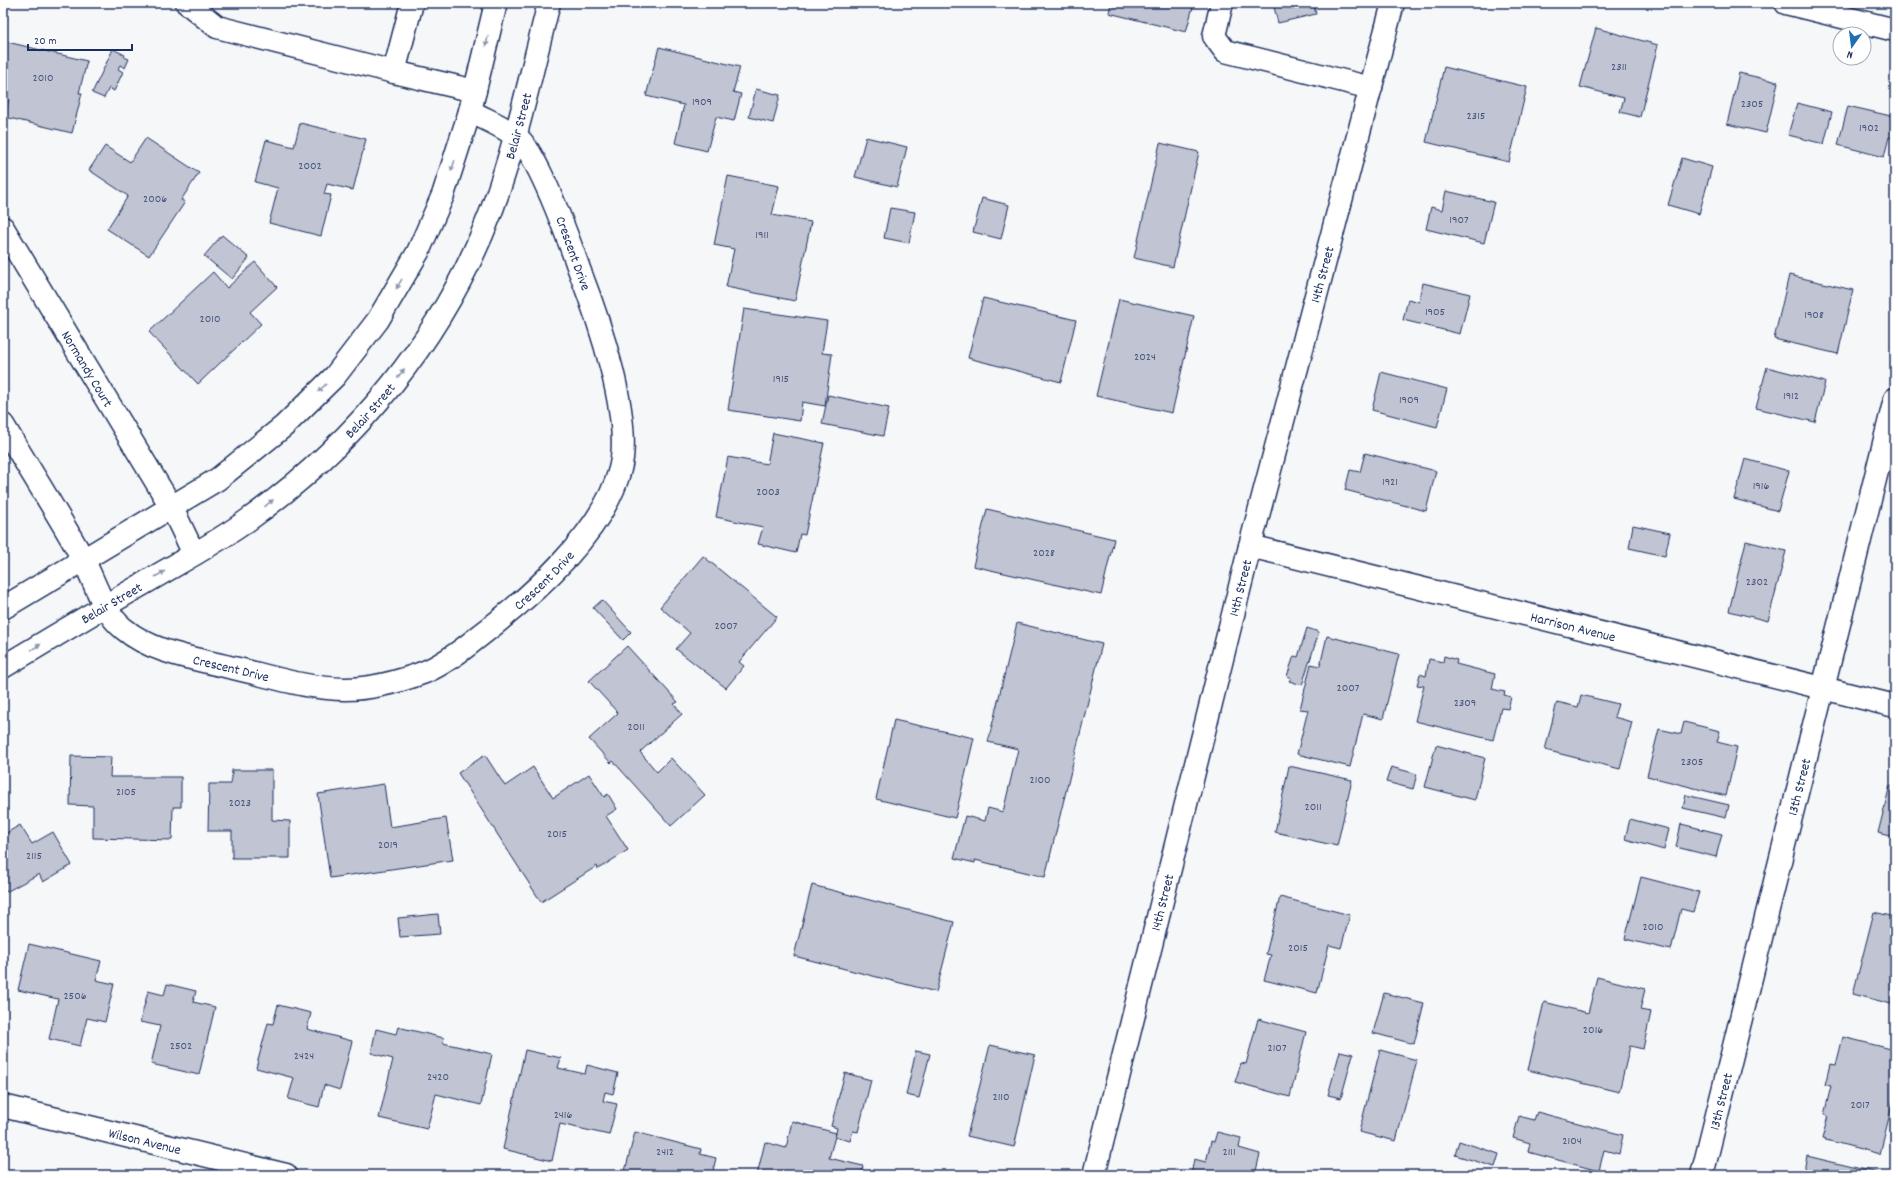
<svg xmlns="http://www.w3.org/2000/svg" width="1898" height="1178" font-family="Dekko,sans-serif">
  <rect width="100%" height="100%" fill="#f6f7f9"/>
  <filter id="ink" filterUnits="userSpaceOnUse"><feTurbulence type="fractalNoise" baseFrequency=".025" numOctaves="2"/><feDisplacementMap in="SourceGraphic" scale="8" xChannelSelector="R" yChannelSelector="G"/><feConvolveMatrix kernelMatrix="1 2 1 2 8 2 1 2 1" color-interpolation-filters="sRGB"/></filter>
  <g filter="url(#ink)">
    <path fill="#c0c4d3" stroke="#1b2f5e" d="M1111 3H1194L1186 32 1109 13Z
      M1273 3H1313L1316 14 1278 23Z
      M1596 28 1658 45 1640 117 1620 112 1624 98 1580 87Z
      M3 41 87 61 79 93H82L72 133 5 117 9 99 3 98Z
      M659 47 740 67 733 92 741 94 734 121 716 117 707 151 675 143 684 105 646 96Z
      M113 49 125 55 124 57 129 59 125 68 120 65 118 69 123 72 114 91 109 88 104 98 92 93Z
      M1444 67 1527 87 1509 162 1426 142Z
      M1739 73 1778 82 1766 133 1727 124Z
      M756 89 780 95 773 123 749 117Z
      M1797 103 1832 112 1824 144 1788 135Z
      M1848 106 1895 117V139L1889 137 1884 157 1838 145Z
      M300 123 366 139 353 190 327 184 324 194 331 195 321 236 269 223 278 188 255 182 266 140 294 147Z
      M866 137 907 147 897 187 855 177Z
      M146 138 199 173 181 200 185 202 149 256 107 229 128 196 89 170 105 146 130 162Z
      M1160 143 1199 152 1173 267 1134 258Z
      M1682 158 1712 167 1699 214 1668 205Z
      M728 176 779 186 772 215 811 222 795 301 726 287 734 249 714 245Z
      M1446 191 1494 202 1484 243 1426 229 1431 207 1442 210Z
      M982 198 1009 205 1001 239 973 232Z
      M890 208 915 212 909 243 884 238Z
      M222 235 249 258 232 279 204 256Z
      M255 262 277 287 250 312 261 324 198 384 149 332 213 272 227 288Z
      M1789 275 1853 290 1838 354 1774 339Z
      M1423 283 1470 294 1460 334 1403 320 1408 299 1419 302Z
      M983 298 1076 320 1061 382 968 358Z
      M1119 299 1194 316 1172 413 1096 396Z
      M744 309 827 321 822 353 832 354 825 406 802 402 800 421 728 410Z
      M1767 367 1825 382 1815 422 1756 408Z
      M1381 372 1447 389 1437 427 1372 410Z
      M828 395 889 408 883 436 822 424Z
      M773 433 824 443 805 535 800 534 796 553 758 544 763 527 716 517 728 457 767 464Z
      M1365 453 1436 471 1426 511 1345 490 1350 470 1360 472Z
      M1745 459 1789 471 1778 511 1734 499Z
      M987 509 1114 539 1101 595 973 566Z
      M1633 525 1670 533 1665 556 1629 548Z
      M1746 541 1786 551 1768 621 1729 611Z
      M703 556 777 617 739 662 744 666 726 688 676 649 690 633 660 607Z
      M602 600 631 632 623 640 593 608Z
      M1017 623 1102 644 1045 877 975 860V863L954 858 965 816 985 821 988 808 1003 812 1018 749 988 742Z
      M1307 628 1319 632 1302 685 1289 681 1291 678 1287 676 1294 656 1298 657Z
      M1327 636 1399 654 1383 719 1363 714 1350 767 1297 754 1308 710 1300 709 1311 664 1320 666Z
      M627 646 678 702 674 704 682 714 640 752 657 772 671 758 705 795 671 826 613 761 611 763 589 739 618 713 589 681Z
      M1444 656 1457 660 1456 664 1495 674 1492 689 1505 692 1504 695 1511 697 1508 709 1501 708 1493 740 1415 721 1424 686 1417 685 1420 674 1426 676 1429 659 1443 662Z
      M1581 695 1618 704 1614 717 1632 722 1620 769 1545 750 1557 702 1578 707Z
      M894 720 974 738 955 818 876 799Z
      M1684 722 1720 731 1717 742 1737 747 1726 796 1647 776 1659 729 1681 734Z
      M1436 745 1485 758 1475 800 1425 787Z
      M485 755 505 786 533 767 553 798 589 774 604 797 608 794 617 809 606 816 628 850 598 869 597 866 541 902 458 773Z
      M71 756 111 757 110 777H181V807H173L172 840 93 838V806L70 805Z
      M1289 766 1352 780 1337 846 1275 832Z
      M1391 767 1417 774 1413 789 1386 782Z
      M232 770H272V820L290 821V858H232V831H208L209 784H231Z
      M384 784 390 827 446 818 453 860 330 878 318 794Z
      M1890 785 1895 787V837L1878 833Z
      M1686 795 1729 805 1726 818 1683 808Z
      M1630 819 1669 829 1664 850 1625 839Z
      M1681 824 1722 834 1716 857 1676 847Z
      M20 825 32 844 53 832 72 865 43 882 39 874 6 892 3 886V835Z
      M1641 877 1699 892 1693 912 1681 909 1671 950 1625 939Z
      M812 885 954 922 936 992 794 956Z
      M1280 897 1350 915 1341 948 1329 945 1317 993 1264 980 1271 955 1266 954Z
      M1874 912 1895 917V1005L1853 994Z
      M438 914 440 934 400 937 398 918Z
      M29 944 101 961 96 980 114 984 105 1022 87 1018 80 1046 49 1039 58 999 18 990Z
      M1597 977 1645 989 1640 1010 1651 1012 1643 1049 1630 1046 1619 1092 1528 1070 1544 1002 1588 1013Z
      M167 984 196 991 193 1002 215 1007 199 1075 151 1064 160 1026 140 1022 148 991 164 995Z
      M1384 993 1424 1003 1414 1044 1373 1033Z
      M278 1005 311 1013 307 1029 352 1041 340 1090 324 1085 319 1107 288 1099 294 1078 256 1068 268 1023 273 1024Z
      M1258 1019 1306 1032 1290 1097 1235 1082 1241 1063 1246 1064Z
      M398 1027 444 1038 443 1043 492 1054 481 1105 436 1094 427 1129 379 1118 393 1059 371 1053 376 1029 396 1034Z
      M1843 1037 1895 1050V1093L1880 1154 1822 1139 1828 1116 1824 1115 1831 1086 1825 1085 1830 1064 1836 1065Z
      M990 1045 1035 1055 1014 1147 967 1136Z
      M525 1050 561 1058 558 1068 585 1074 587 1065 618 1073 613 1094 605 1092 603 1101 617 1104 609 1135 560 1124 552 1161 503 1149Z
      M1380 1050 1417 1060 1396 1141 1359 1132Z
      M916 1051 930 1054 919 1098 906 1095Z
      M1340 1051 1353 1054 1341 1098 1328 1095Z
      M845 1073 871 1080 858 1132 853 1131 850 1141 835 1137 837 1128 831 1126Z
      M1537 1112 1623 1135 1619 1154 1604 1150 1599 1171 1528 1152 1530 1143 1513 1138 1519 1116 1534 1120Z
      M792 1121 836 1133 829 1158 863 1166 861 1175H757L765 1142 786 1148Z
      M635 1132 701 1149 700 1154 716 1158 712 1175H624Z
      M1217 1132 1241 1138 1239 1148 1260 1154 1255 1175H1191L1194 1159 1206 1162 1211 1141 1214 1142Z
      M1459 1141 1499 1154 1495 1167 1455 1155Z
      M1807 1156 1886 1175H1803Z"/>
    <g fill="none" stroke-linecap="round" stroke-linejoin="round">
      <defs>
        <g id="minor">
          <path d="M187 3 217 27 394 72 412 3"/>
          <path d="M1222 3 1214 36 1225 51 1371 88"/>
          <path d="M394 72 475 91"/>
          <path id="s1" d="M3 228 172 508 194 554"/>
          <path id="s2" d="M3 425C30 470 58 514 83 559 95 582 103 613 124 629 153 653 193 658 229 667 266 675 307 689 345 689 371 689 401 681 425 672 444 664 461 651 477 638 528 599 604 533 620 469 633 418 598 318 579 269 567 235 555 202 539 170 533 159 528 147 519 139 506 127 486 120 470 111"/>
          <path id="s3" d="M1250 546 1895 706"/>
          <path d="M3 608 218 479 284 426 335 376 378 320 418 252 443 195 470 111 496 3"/>
          <path id="s4" d="M3 667C50 639 96 611 143 584 178 563 215 544 248 520 356 443 443 338 491 212 516 145 531 73 549 3"/>
          <path id="s5" d="M3 1106 286 1175"/>
          <path id="s6" d="M1094 1175 1250 546 1393 3"/>
          <path id="s7" d="M1702 1175 1895 399"/>
        </g>
        <path id="major" d="M1786 3 1895 30"/>
      </defs>
      <use href="#minor" stroke="#1b2f5e" stroke-width="25"/>
      <use href="#major" stroke="#1b2f5e" stroke-width="25"/>
      <use href="#minor" stroke="#fff" stroke-width="22"/>
      <use href="#major" stroke="#fff" stroke-width="22"/>
    </g>
    <defs><path id="oneway-solid" d="M-6-.8H1V-3.2L6.5 0L1 3.2V.8H-6Z"/></defs>
    <g fill="#8d97ae">
      <use href="#oneway-solid" transform="translate(487 41) rotate(103)"/>
      <use href="#oneway-solid" transform="translate(453 166) rotate(108)"/>
      <use href="#oneway-solid" transform="translate(399 284) rotate(120)"/>
      <use href="#oneway-solid" transform="translate(401 373) rotate(-52)"/>
      <use href="#oneway-solid" transform="translate(322 388) rotate(135)"/>
      <use href="#oneway-solid" transform="translate(269 503) rotate(-39)"/>
      <use href="#oneway-solid" transform="translate(160 574) rotate(-30)"/>
      <use href="#oneway-solid" transform="translate(36 647) rotate(-31)"/>
    </g>
  </g>
  <g text-anchor="middle" stroke-width="3.5" stroke-linejoin="round" paint-order="stroke">
    <g font-size="12" fill="#44547b">
      <text x="1619" y="70">2311</text>
      <text x="43" y="81">2010</text>
      <text x="702" y="105">1909</text>
      <text x="1752" y="107">2305</text>
      <text x="1476" y="119">2315</text>
      <text x="1869" y="131">1902</text>
      <text x="310" y="169">2002</text>
      <text x="155" y="202">2006</text>
      <text x="1459" y="223">1907</text>
      <text x="762" y="238">1911</text>
      <text x="1435" y="315">1905</text>
      <text x="1814" y="318">1908</text>
      <text x="210" y="322">2010</text>
      <text x="1145" y="360">2024</text>
      <text x="781" y="382">1915</text>
      <text x="1791" y="399">1912</text>
      <text x="1409" y="403">1909</text>
      <text x="1390" y="485">1921</text>
      <text x="1761" y="489">1916</text>
      <text x="768" y="495">2003</text>
      <text x="1044" y="556">2028</text>
      <text x="1757" y="585">2302</text>
      <text x="726" y="629">2007</text>
      <text x="1348" y="691">2007</text>
      <text x="1465" y="706">2309</text>
      <text x="636" y="730">2011</text>
      <text x="1692" y="765">2305</text>
      <text x="1040" y="783">2100</text>
      <text x="126" y="795">2105</text>
      <text x="240" y="806">2023</text>
      <text x="1313" y="810">2011</text>
      <text x="557" y="837">2015</text>
      <text x="388" y="848">2019</text>
      <text x="34" y="859">2115</text>
      <text x="1653" y="930">2010</text>
      <text x="1298" y="951">2015</text>
      <text x="75" y="999">2506</text>
      <text x="1593" y="1033">2016</text>
      <text x="181" y="1049">2502</text>
      <text x="1277" y="1051">2107</text>
      <text x="304" y="1059">2424</text>
      <text x="438" y="1080">2420</text>
      <text x="1001" y="1100">2110</text>
      <text x="1860" y="1108">2017</text>
      <text x="563" y="1118">2416</text>
      <text x="1572" y="1144">2104</text>
      <text x="665" y="1155">2412</text>
      <text x="1229" y="1155">2111</text>
    </g>
    <g font-size="14" fill="#1b2f5e" stroke="#fff">
      <text dy="5" stroke="none"><textPath href="#s4" startOffset="774">Belair Street</textPath></text>
      <text transform="translate(574 253) rotate(70)" y="5">Crescent Drive</text>
      <text dy="5" stroke="none"><textPath href="#s6" startOffset="929">14th Street</textPath></text>
      <text dy="5" stroke="none"><textPath href="#s1" startOffset="164">Normandy Court</textPath></text>
      <text dy="5" stroke="none"><textPath href="#s4" startOffset="450">Belair Street</textPath></text>
      <text dy="5" stroke="none"><textPath href="#s2" startOffset="702">Crescent Drive</textPath></text>
      <text dy="5" stroke="none"><textPath href="#s6" startOffset="605">14th Street</textPath></text>
      <text dy="5" stroke="none"><textPath href="#s4" startOffset="126">Belair Street</textPath></text>
      <text dy="5" stroke="none"><textPath href="#s3" startOffset="333">Harrison Avenue</textPath></text>
      <text dy="5" stroke="none"><textPath href="#s2" startOffset="353">Crescent Drive</textPath></text>
      <text dy="5" stroke="none"><textPath href="#s7" startOffset="400">13th Street</textPath></text>
      <text dy="5" stroke="none"><textPath href="#s6" startOffset="281">14th Street</textPath></text>
      <text dy="5" stroke="none"><textPath href="#s7" startOffset="76">13th Street</textPath></text>
      <text dy="5" stroke="none"><textPath href="#s5" startOffset="146">Wilson Avenue</textPath></text>
    </g>
  </g>
  <rect width="1898" height="1178" fill="none" stroke="#fff" stroke-width="16"/>
  <rect x="8" y="8" width="1882" height="1162" fill="none" stroke="#1b2f5e" stroke-width="1.5" filter="url(#ink)"/>
  <g transform="translate(1852 46) rotate(194)"><circle r="19" fill="#ffffff" stroke="#a4acbf"/>
  <path d="M0-3L7 15L0 10L-7 15Z" fill="#1f6fb2"/>
  <text y="-6" font-size="11" font-weight="bold" text-anchor="middle" fill="#1b2f5e">N</text>
  </g>
  <path d="M28 44v6h104v-6" fill="none" stroke="#1b2f5e" stroke-width="2"/>
  <text x="34" y="44" font-size="12" fill="#1b2f5e" stroke="#ffffff" stroke-width="3" paint-order="stroke">20 m</text>
</svg>
